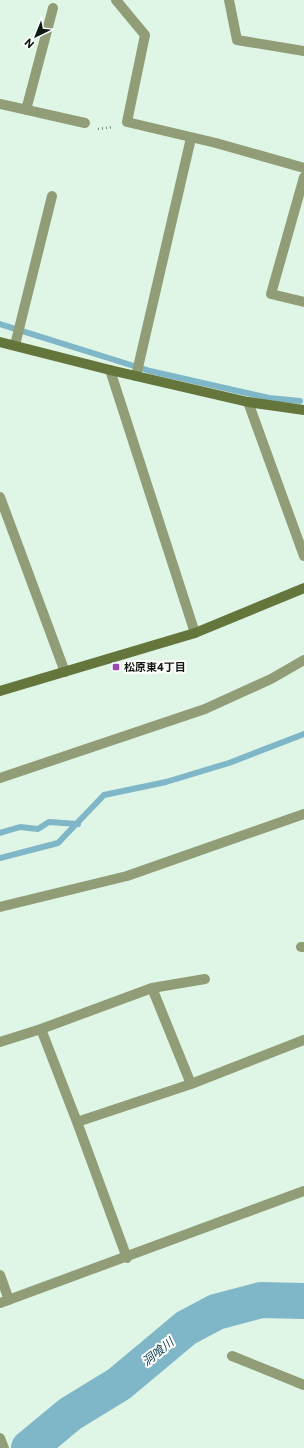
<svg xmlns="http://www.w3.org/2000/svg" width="304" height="1448" font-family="Commissioner,'Noto Sans JP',sans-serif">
  <rect width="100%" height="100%" fill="#dff6e6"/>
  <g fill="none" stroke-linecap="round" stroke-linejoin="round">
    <path stroke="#7fb6c8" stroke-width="6" d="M0 324 150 371 269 398 300 401
      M0 833 20 827 38 829 49 822 78 824
      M0 858 58 843 104 795 166 782 229 763 304 734"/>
    <path stroke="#7fb6c8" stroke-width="36" d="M29 1448 70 1414 119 1384 186 1328 216 1312 261 1300 304 1301"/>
    <path stroke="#7b8a7f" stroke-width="2.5" stroke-dasharray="1 3" stroke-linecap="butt" d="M98 129 113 127"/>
    <path stroke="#919d77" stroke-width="10" d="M116 0 145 35 127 122 216 143 304 168
      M229 0 237 40 304 51
      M0 104 85 123
      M26 110 53 8
      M304 177 271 294 304 302
      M15 345 52 196
      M110 370 195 633
      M136 376 191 138
      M248 402 304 556
      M0 497 65 672
      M0 778 205 709 271 679 304 660
      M0 907 127 876 304 814
      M301 947H304
      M152 988 191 1084
      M41 1029 77 1122 127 1258
      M0 1042 41 1029 152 988 205 979
      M77 1122 191 1084 304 1040
      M0 1275 9 1300
      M0 1303 304 1191
      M232 1356 304 1385
      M0 1438 4 1448"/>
    <path stroke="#65763c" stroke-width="10" d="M0 342 110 370 248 402 304 410
      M0 691 195 633 304 588"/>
  </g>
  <rect fill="#9d47b5" stroke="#fff" stroke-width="1.5" x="112" y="663" width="8" height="8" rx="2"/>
  <g text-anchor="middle" stroke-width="4" stroke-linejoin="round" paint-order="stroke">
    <g font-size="11" font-weight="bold" fill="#101812" stroke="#fff" text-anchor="start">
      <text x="124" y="671">松原東4丁目</text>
    </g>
    <g font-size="12" font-style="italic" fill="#0f414f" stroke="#fff">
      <text transform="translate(158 1352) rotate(-39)" y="4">洞喰川</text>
    </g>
  </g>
  <g transform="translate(36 36) rotate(223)" stroke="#ffffff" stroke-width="3" paint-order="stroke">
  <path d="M0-3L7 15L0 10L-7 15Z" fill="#101812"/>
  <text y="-6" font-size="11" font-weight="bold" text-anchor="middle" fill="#101812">N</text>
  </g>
</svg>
